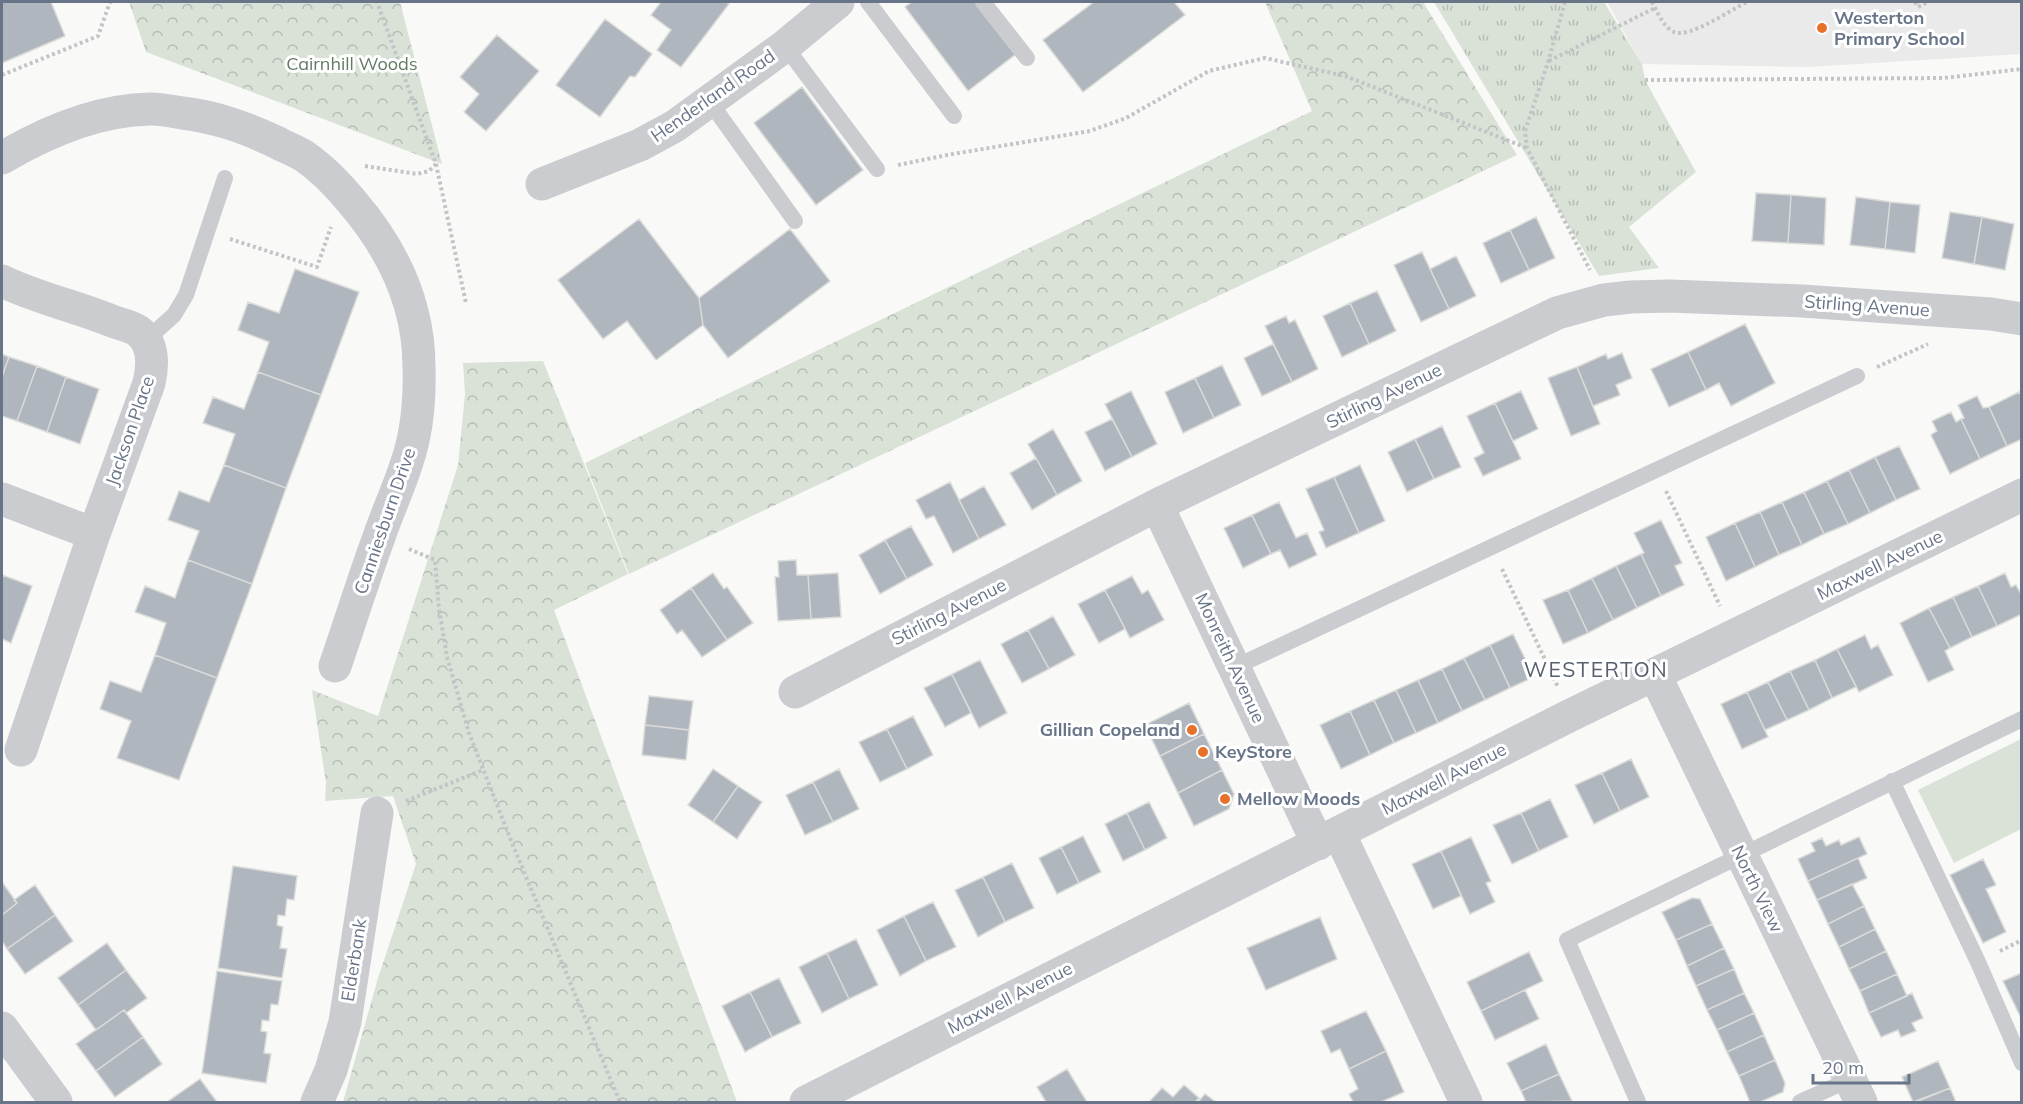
<svg xmlns="http://www.w3.org/2000/svg" width="2023" height="1104" font-family="Mulish,sans-serif">
  <defs>
    <pattern id="grass-tufts" width="24" height="20" patternUnits="userSpaceOnUse" patternTransform="scale(1.5)"><rect width="24" height="20" fill="#dae2d8"/><path d="M3 7l-1-3M5 7V3M7 7l1-3M15 17l-1-3M17 17v-4M19 17l1-3" fill="none" stroke="#b5bcb5"/></pattern>
    <pattern id="forest-crowns" width="20" height="18" patternUnits="userSpaceOnUse" patternTransform="scale(1.5)"><rect width="20" height="18" fill="#dae2d8"/><path d="M2 6a3 3 0 1 1 6 0M12 15a3 3 0 1 1 6 0" fill="none" stroke="#b5bcb5"/></pattern>
  </defs>
  <rect width="100%" height="100%" fill="#f9f9f7"/>
  <path fill="#eaeaea" d="M1607 2H2021V54L1809 67 1642 64Z"/>
  <path fill="url(#grass-tufts)" d="M1434 2H1604L1642 64 1645 80 1696 172 1629 227 1659 268 1599 276Z"/>
  <path fill="url(#forest-crowns)" d="M129 2H400L442 164 146 52Z
    M1265 2H1423L1517 155 629 574 585 463 1312 111Z
    M543 361 628 574 554 610 737 1102H343L378 978 416 864 393 796 325 801 326 783 312 690 378 716 458 465 465 394 463 363Z"/>
  <path fill="#dae2d8" d="M2021 739V829L1954 863 1918 790Z"/>
  <path fill="#b0b6be" stroke="#dbdbd9" stroke-width="1.5" d="M2 2H51L65 36 2 63Z
    M661 2H726L729 4 681 67 657 50 671 30 651 15Z
    M912 2H976L1016 54 968 91 905 7Z
    M1094 2H1174L1185 15 1083 92 1043 40Z
    M605 19 652 54 635 77 630 76 600 117 556 85Z
    M497 35 539 71 486 131 464 112 479 94 460 77Z
    M802 87 863 170 816 205 754 123Z
    M1756 193 1791 195 1788 243 1752 241Z
    M1791 195 1826 198 1824 245 1788 243Z
    M1856 197 1890 202 1885 249 1850 245Z
    M1890 202 1920 205 1915 253 1885 249Z
    M1950 212 1982 217 1974 264 1942 258Z
    M1536 217 1555 258 1529 270 1510 230Z
    M1982 217 2014 224 2005 270 1974 264Z
    M639 219 699 298 703 325 656 360 627 321 603 339 558 280Z
    M790 229 830 281 728 358 703 325 699 298Z
    M1510 230 1529 270 1501 283 1483 243Z
    M1422 252 1449 309 1421 322 1394 265Z
    M1456 256 1476 296 1449 309 1430 269Z
    M295 269 359 292 321 395 258 372 269 342 238 330 248 302 279 313Z
    M1377 291 1396 331 1369 344 1350 303Z
    M1350 303 1369 344 1342 357 1323 316Z
    M1286 316 1289 323 1295 320 1318 369 1292 382 1265 326Z
    M1745 324 1775 383 1731 406 1719 383 1706 390 1688 352Z
    M1273 344 1292 382 1262 396 1244 358Z
    M1688 352 1706 390 1669 407 1651 369Z
    M1622 353 1632 378 1616 385 1620 395 1593 406 1577 367 1606 354 1608 359Z
    M2 354 9 357 2 377Z
    M9 357 37 366 17 421 2 416V377Z
    M1222 365 1241 405 1214 418 1195 378Z
    M37 366 66 377 47 432 17 421Z
    M1577 367 1600 424 1571 436 1548 378Z
    M258 372 321 395 286 488 224 465 235 434 203 423 213 397 244 409Z
    M66 377 99 389 80 444 47 432Z
    M1195 378 1214 418 1183 433 1165 392Z
    M1131 391 1157 444 1132 457 1105 404Z
    M1521 391 1538 429 1513 441 1495 403Z
    M2019 392 2022 397V439L2007 446 1989 407Z
    M1977 396 1983 408 1989 407 2007 446 1980 459 1961 419 1964 418 1958 405Z
    M1495 403 1521 459 1483 476 1474 458 1484 453 1467 416Z
    M1951 412 1956 422 1961 419 1980 459 1950 474 1931 435 1937 431 1932 421Z
    M1112 419 1132 457 1105 471 1085 432Z
    M1442 426 1461 467 1434 479 1415 439Z
    M1053 429 1082 481 1057 495 1028 444Z
    M1415 439 1434 479 1407 492 1388 452Z
    M1899 446 1920 489 1896 500 1875 457Z
    M1875 457 1896 500 1870 513 1849 470Z
    M1036 458 1057 495 1032 510 1010 473Z
    M224 465 286 488 252 584 188 560 199 531 168 520 179 491 209 502Z
    M1360 465 1385 521 1359 533 1334 477Z
    M1849 470 1870 513 1848 524 1827 481Z
    M1334 477 1359 533 1326 548 1319 532 1324 530 1306 489Z
    M1827 481 1848 524 1824 534 1804 492Z
    M950 482 979 539 953 553 934 516 926 519 916 500Z
    M984 486 1006 525 979 539 959 500Z
    M1804 492 1824 534 1802 545 1782 502Z
    M1279 502 1296 538 1307 533 1317 555 1289 568 1280 550 1271 554 1252 515Z
    M1782 502 1802 545 1779 555 1760 512Z
    M1760 512 1779 555 1755 567 1735 523Z
    M1252 515 1271 554 1243 568 1224 528Z
    M1661 520 1682 563 1675 566 1684 585 1661 596 1641 554 1644 553 1634 533Z
    M1735 523 1755 567 1726 581 1706 537Z
    M911 526 933 565 907 579 885 540Z
    M885 540 907 579 880 594 859 555Z
    M1641 554 1661 596 1637 608 1616 566Z
    M188 560 252 584 217 678 155 655 166 623 135 612 145 586 175 598Z
    M796 560 797 575H808L811 619 778 621 775 577H779L778 561Z
    M1616 566 1637 608 1613 620 1592 578Z
    M713 573 724 589 727 587 753 623 727 640 691 588Z
    M838 573 841 617 811 619 808 575Z
    M2005 573 2011 587 2016 585 2022 596V614L1997 626 1978 586Z
    M2 575 32 586 11 643 2 639Z
    M1132 576 1142 594 1148 590 1164 620 1130 638 1105 590Z
    M1592 578 1613 620 1588 633 1568 590Z
    M1978 586 1997 626 1972 637 1953 597Z
    M691 588 727 640 702 657 682 630 677 634 660 610Z
    M1105 590 1125 629 1099 643 1078 604Z
    M1568 590 1588 633 1563 644 1543 600Z
    M1953 597 1972 637 1950 648 1929 608Z
    M1929 608 1950 648 1945 651 1954 670 1928 682 1900 623Z
    M1053 616 1075 655 1049 669 1028 630Z
    M1028 630 1049 669 1022 683 1001 644Z
    M1513 634 1534 677 1510 688 1490 645Z
    M1865 635 1871 649 1878 645 1893 675 1859 692 1837 649Z
    M1490 645 1510 688 1485 700 1464 658Z
    M1837 649 1856 687 1832 698 1815 660Z
    M155 655 217 678 179 780 117 758 131 721 100 709 110 681 141 692Z
    M1464 658 1485 700 1462 711 1442 669Z
    M980 660 1007 713 979 728 952 674Z
    M1815 660 1832 698 1809 710 1790 671Z
    M1442 669 1462 711 1438 723 1418 680Z
    M1790 671 1809 710 1787 720 1768 682Z
    M952 674 971 713 945 727 924 688Z
    M1418 680 1438 723 1416 733 1396 690Z
    M1768 682 1787 720 1765 730 1747 692Z
    M1396 690 1416 733 1394 743 1374 700Z
    M1747 692 1768 737 1742 749 1721 704Z
    M649 696 693 701 689 730 645 725Z
    M1374 700 1394 743 1370 755 1350 711Z
    M1189 703 1204 734 1160 756 1145 725Z
    M1350 711 1370 755 1341 769 1320 725Z
    M913 716 933 755 907 769 887 729Z
    M645 725 689 730 686 760 642 755Z
    M887 729 907 769 880 782 859 742Z
    M1204 734 1222 770 1178 793 1160 756Z
    M1631 759 1649 797 1620 811 1602 773Z
    M713 769 738 786 713 822 688 805Z
    M839 769 859 809 833 822 813 782Z
    M1222 770 1234 794 1229 809 1194 826 1178 793Z
    M1602 773 1620 811 1594 824 1575 785Z
    M813 782 833 822 805 835 786 795Z
    M738 786 762 802 737 839 713 822Z
    M1550 799 1568 837 1539 851 1521 813Z
    M1149 802 1167 838 1145 850 1127 813Z
    M1127 813 1145 850 1123 861 1105 824Z
    M1521 813 1539 851 1512 864 1493 825Z
    M1083 836 1101 872 1079 883 1061 847Z
    M1471 837 1491 881 1486 883 1495 902 1470 914 1441 851Z
    M1859 837 1867 854 1808 881 1798 859 1815 851 1811 843 1822 838 1826 846 1839 840 1841 845Z
    M1061 847 1079 883 1057 894 1039 858Z
    M1441 851 1461 896 1433 909 1412 864Z
    M1858 858 1867 878 1817 900 1808 881Z
    M1983 859 1996 885 1986 889 2006 932 1983 943 1950 875Z
    M1012 863 1034 908 1005 922 983 877Z
    M233 866 297 876 294 900 287 899 285 916 278 915 277 925 283 927 280 948 287 949 282 978 218 968Z
    M983 877 1005 922 978 937 955 890Z
    M2 882 17 903 2 915Z
    M1852 884 1864 906 1828 924 1817 900Z
    M35 885 55 915 7 949 2 941V915L17 903 14 900Z
    M1692 898 1700 899 1712 924 1676 940 1662 912Z
    M933 902 956 947 926 961 904 916Z
    M1864 906 1875 929 1839 947 1828 924Z
    M55 915 73 941 25 974 7 949Z
    M904 916 926 961 900 976 877 930Z
    M1320 917 1337 959 1266 990 1247 948Z
    M1712 924 1724 948 1687 966 1676 940Z
    M1875 929 1886 951 1849 969 1839 947Z
    M856 939 878 985 849 999 827 953Z
    M107 943 126 970 78 1005 58 978Z
    M1724 948 1734 969 1696 986 1687 966Z
    M1886 951 1897 974 1860 991 1849 969Z
    M1529 952 1543 981 1481 1011 1467 982Z
    M827 953 849 999 822 1013 799 967Z
    M1734 969 1744 993 1707 1010 1696 986Z
    M126 970 147 998 126 1013 124 1010 96 1030 78 1005Z
    M217 971 282 981 278 1005 271 1004 269 1021 262 1020 261 1031 267 1032 264 1053 271 1054 266 1083 202 1073Z
    M2022 973V1020L2003 981Z
    M1897 974 1907 996 1869 1013 1860 991Z
    M779 978 801 1023 772 1037 750 992Z
    M1525 990 1539 1019 1495 1040 1481 1011Z
    M750 992 772 1037 745 1052 722 1006Z
    M1744 993 1754 1013 1717 1030 1707 1010Z
    M1912 993 1923 1018 1912 1023 1916 1031 1901 1037 1898 1030 1881 1037 1869 1013Z
    M124 1010 143 1037 96 1071 76 1044Z
    M1366 1011 1386 1051 1349 1069 1340 1049 1331 1053 1321 1031Z
    M1754 1013 1764 1035 1727 1052 1717 1030Z
    M1764 1035 1775 1060 1739 1076 1727 1052Z
    M143 1037 162 1064 115 1097 96 1071Z
    M1546 1044 1559 1074 1521 1091 1507 1063Z
    M1386 1051 1404 1092 1381 1102H1353L1349 1094 1358 1089 1349 1069Z
    M1775 1060 1785 1083 1783 1092 1760 1102H1750L1739 1076Z
    M1938 1061 1950 1088 1913 1102 1902 1077Z
    M1067 1069 1087 1102H1046L1037 1087Z
    M1559 1074 1572 1101 1526 1102 1521 1091Z
    M200 1079 217 1102H167Z
    M1184 1085 1199 1098 1195 1102H1149L1162 1088 1173 1097Z
    M1950 1088 1956 1102H1916Z
    M1205 1094 1216 1102H1198Z"/>
  <g fill="none" stroke-linecap="round" stroke-linejoin="round">
    <path stroke="#c3c4c7" stroke-width="4" stroke-dasharray="3 3" stroke-linecap="butt" d="M1565 2 1548 62 1525 131 1527 148 1590 270
      M1652 2C1657 11 1663 27 1674 32 1689 39 1732 9 1747 2
      M1915 2 1918 7 1928 2
      M1549 61 1655 8
      M2 75 98 36 110 2
      M1645 80 1944 78 2022 69
      M436 164 466 303
      M898 165 947 155 1090 131 1126 118 1209 71 1265 58 1345 76 1527 148
      M365 166 417 174 429 171 436 164 377 2
      M230 239 317 267 331 227
      M1877 367 1928 344
      M1666 491 1720 606
      M409 549 435 560 439 609 447 657 469 733 512 843 620 1102
      M1502 569 1558 687
      M406 801 483 770
      M2000 951 2022 940"/>
    <path stroke="#caccd0" stroke-width="16" d="M868 2 954 116
      M983 2 1027 58
      M785 46 877 169
      M710 102 795 221
      M145 341 174 315 186 295 225 178
      M1235 667 1857 376
      M1892 781 1978 962 2022 1063
      M1638 1102 1567 940 2022 719
      M1800 1102 1851 1079"/>
    <path stroke="#caccd0" stroke-width="33" d="M2 158C46 132 97 110 150 109 161 109 171 111 182 113 216 117 244 127 276 142 285 147 296 151 304 156 323 169 339 186 353 203 393 250 419 304 419 367 420 400 417 434 406 465 398 490 387 513 379 537 363 580 350 623 335 666
      M542 184 640 145 675 126 785 46 838 2
      M2 281C37 298 75 306 112 321 119 324 131 326 138 331 154 343 153 366 149 383L94 534 21 750
      M2 499 94 534
      M1157 505 1318 844
      M1655 675 1861 1102
      M795 692 1157 505 1557 313 1604 300 1631 297 1669 296 1802 301 1991 314 2022 319
      M1339 833 1466 1102
      M2 1028 56 1102
      M317 1102 331 1070 345 1022 377 813"/>
    <path stroke="#caccd0" stroke-width="33" d="M806 1102 1571 715 2022 495"/>
  </g>
  <g fill="#e87129" stroke="#fff" stroke-width="2">
    <circle cx="1822" cy="28" r="6"/>
    <circle cx="1192" cy="730" r="6"/>
    <circle cx="1203" cy="752" r="6"/>
    <circle cx="1225" cy="799" r="6"/>
  </g>
  <g text-anchor="middle" stroke-width="6" stroke-linejoin="round" paint-order="stroke">
    <g font-size="18" font-weight="bold" fill="#687589" stroke="#fff" text-anchor="start">
      <text x="1834" y="24">Westerton<tspan x="1834" dy="21">Primary School</tspan></text>
      <text x="1180" y="736" text-anchor="end">Gillian Copeland</text>
      <text x="1215" y="758">KeyStore</text>
      <text x="1237" y="805">Mellow Moods</text>
    </g>
    <g font-size="18" fill="#647a63" stroke="#fff">
      <text x="352" y="70">Cairnhill Woods</text>
    </g>
    <g font-size="18" fill="#687589" stroke="#fff">
      <text transform="translate(713 96) rotate(-35)" y="6">Henderland Road</text>
      <text transform="translate(1867 306) rotate(4)" y="6">Stirling Avenue</text>
      <text transform="translate(1384 396) rotate(-26)" y="6">Stirling Avenue</text>
      <text transform="translate(130 431) rotate(-71)" y="6">Jackson Place</text>
      <text transform="translate(385 521) rotate(-71)" y="6">Canniesburn Drive</text>
      <text transform="translate(1880 565) rotate(-26)" y="6">Maxwell Avenue</text>
      <text transform="translate(949 612) rotate(-27)" y="6">Stirling Avenue</text>
      <text transform="translate(1230 658) rotate(65)" y="6">Monreith Avenue</text>
      <text transform="translate(1444 779) rotate(-27)" y="6">Maxwell Avenue</text>
      <text transform="translate(1757 889) rotate(64)" y="6">North View</text>
      <text transform="translate(354 960) rotate(-81)" y="6">Elderbank</text>
      <text transform="translate(1010 998) rotate(-27)" y="6">Maxwell Avenue</text>
    </g>
    <g font-size="21" letter-spacing="1.5" fill="#56606e" stroke="#fff">
      <text x="1596" y="677">WESTERTON</text>
    </g>
  </g>
  <rect width="2023" height="1104" fill="none" stroke="#687589" stroke-width="6"/>
  <path d="M1813 1074v9h96v-9" fill="none" stroke="#687589" stroke-width="3"/>
  <text x="1822" y="1074" font-size="18" fill="#687589" stroke="#ffffff" stroke-width="4.5" paint-order="stroke">20 m</text>
</svg>
